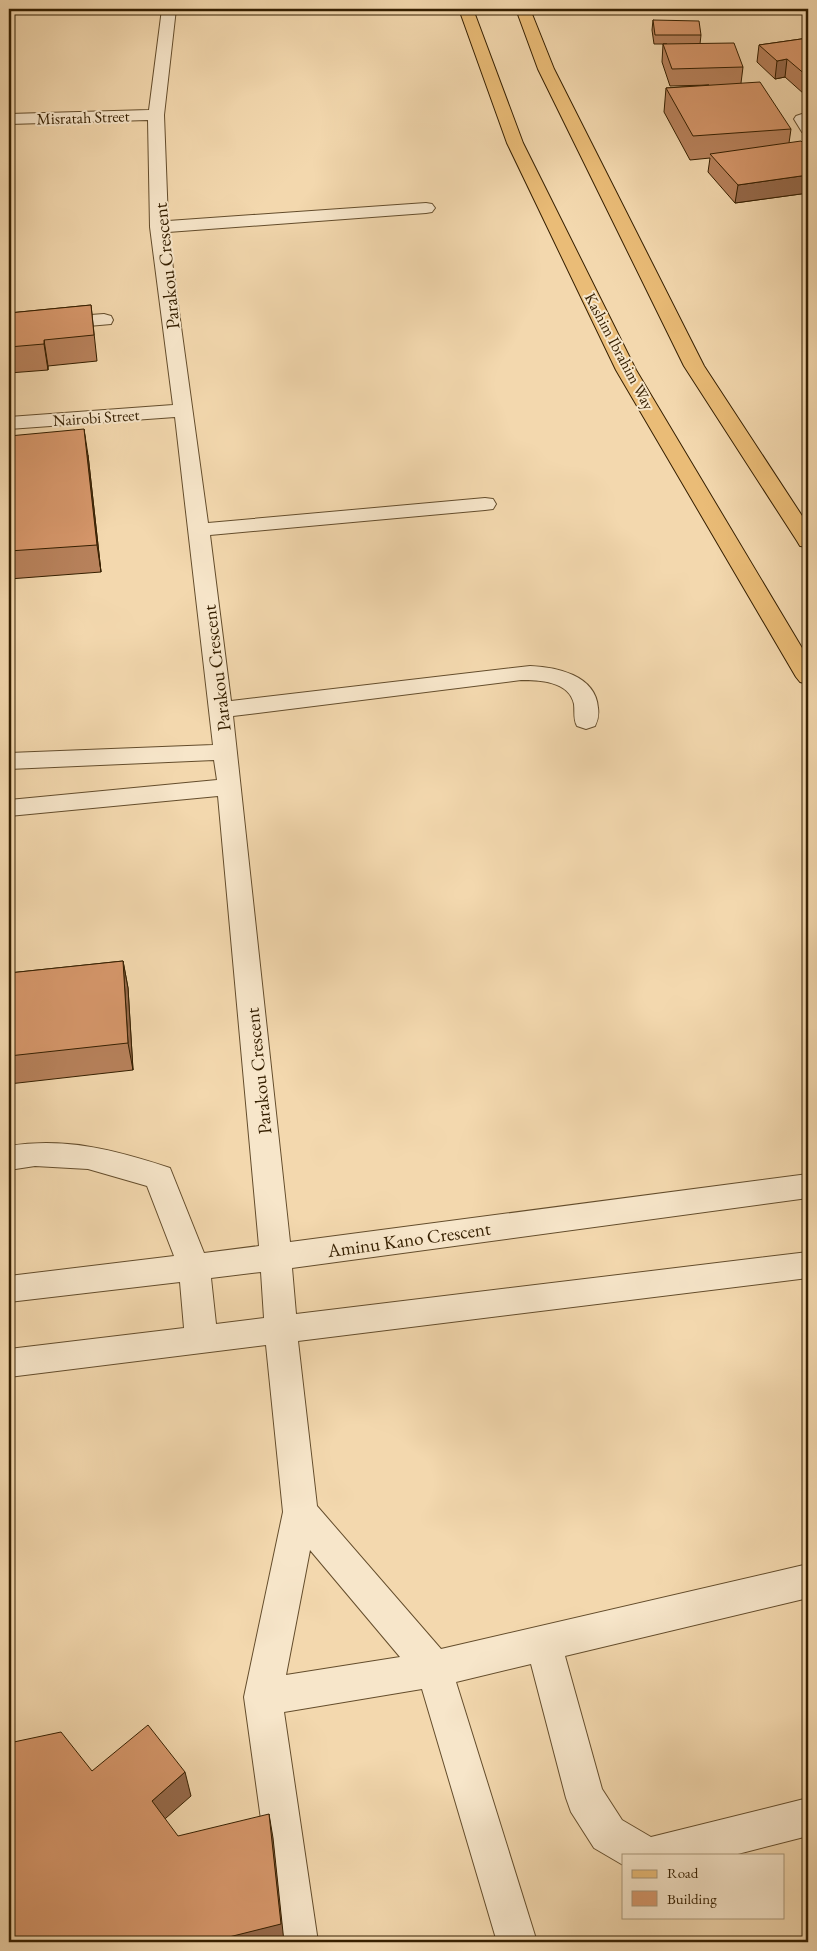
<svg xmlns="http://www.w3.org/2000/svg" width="817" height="1951" font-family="'EB Garamond',serif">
  <rect width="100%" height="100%" fill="#f3d8ae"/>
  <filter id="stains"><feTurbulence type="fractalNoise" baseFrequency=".004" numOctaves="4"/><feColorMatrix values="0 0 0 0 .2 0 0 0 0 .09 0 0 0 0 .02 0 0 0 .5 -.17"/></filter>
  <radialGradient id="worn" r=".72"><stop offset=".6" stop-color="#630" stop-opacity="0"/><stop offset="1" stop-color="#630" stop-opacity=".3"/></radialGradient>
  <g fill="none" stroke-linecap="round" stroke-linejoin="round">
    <defs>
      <path id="minor" d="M162 9H176L164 115 168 221 426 203 432 204 435 208 432 212 426 213 168 232 208 523 485 498 493 499 496 504 493 509 485 510 210 535 231 701 530 666C556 667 596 675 598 708 599 715 598 720 595 726L586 729 577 726C573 719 575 712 574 704 569 681 539 680 521 680L233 716 290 1242 808 1174V1198L292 1268 296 1314 808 1252V1278L298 1341 317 1506 441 1649 808 1564V1598L565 1656 602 1789 622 1820 651 1837 808 1798V1836L734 1855H623V1865L594 1848 571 1812 566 1798 531 1664 456 1682 537 1942H497L422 1689 284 1712 318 1942H278L244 1697 283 1512 266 1345 9 1377V1349L184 1328 180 1282 9 1302V1276L174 1256 147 1186 88 1169 35 1166 9 1170V1146C66 1137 116 1150 170 1168L204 1253 259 1246 218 796 9 816V800L217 780 214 760 9 769V753L213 745 175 417 9 429V417L173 405 150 227 148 120 9 124V114L149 110ZM261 1272 264 1318 216 1324 211 1278ZM310 1550 400 1657 286 1675Z
        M802 114 808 116V134L802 132 794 119 796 116Z
        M104 314 111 316 113 320 111 324 9 333V321Z"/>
      <path id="major" d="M459 9H473L523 143 636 370 808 658V684L800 682 796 677 616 370 507 143Z
        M516 9H530L554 69 704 366 808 525V547L800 546 797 541 684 366 538 69Z"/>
    </defs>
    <use href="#minor" stroke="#644d2c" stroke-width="2"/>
    <use href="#major" stroke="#351f00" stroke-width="2"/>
    <use href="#minor" fill="#f7e6ca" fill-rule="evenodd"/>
    <use href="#major" fill="#eabc77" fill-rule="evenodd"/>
  </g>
  <path fill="#b8825c" stroke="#351f00" d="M589 9H653V13L591 14Z
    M653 20 701 35 700 44 743 67 741 83 791 129 789 143 808 148V193L735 203 708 172 710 158 690 160 664 112 666 88 709 85 670 86 662 62 663 44H667H654L652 30Z
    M808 38V94H804L785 77 775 79 757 62 759 45Z
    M91 305 97 361 48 366V370L9 373V313Z
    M9 436 88 455 101 572 9 579Z
    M123 961 128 988 133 1070 9 1084V973Z"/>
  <path fill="#966a4b" stroke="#351f00" d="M787 59 785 77 775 79 777 61Z
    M807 76H808V94H804Z
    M808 175V193L735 203 738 185Z
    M44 340 48 366V370L44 344Z
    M84 429 88 455 101 572 97 545Z
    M123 961 128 988 133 1070 128 1043Z
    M185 1772 191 1796 158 1825 152 1801Z
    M269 1814 273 1838 284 1942H209Z"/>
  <path fill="#d6976b" stroke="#351f00" d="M653 20 699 21 701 35H655Z
    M808 38V76H807L787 59 777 61 759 45Z
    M734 43 743 67 672 69 663 44Z
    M760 82 791 129 693 136 666 88Z
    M801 141 808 148V175L738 185 710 154Z
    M91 305 94 335 44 340V344L9 347V313Z
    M84 429 97 545 9 551V436Z
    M123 961 128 1043 9 1056V973Z
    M148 1725 185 1772 152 1801 178 1836 269 1814 281 1924 209 1942H9V1743L61 1732 92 1771Z"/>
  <g text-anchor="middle" stroke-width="4" stroke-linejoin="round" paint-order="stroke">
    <g font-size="16" fill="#351f00" stroke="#f7e6ca">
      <text transform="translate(83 117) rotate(-2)" y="6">Misratah Street</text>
      <text transform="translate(620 351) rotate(62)" y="6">Kashim Ibrahim Way</text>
      <text transform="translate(96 417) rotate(-4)" y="6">Nairobi Street</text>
    </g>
    <g font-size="19" fill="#351f00" stroke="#f7e6ca">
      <text transform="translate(166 266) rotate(-96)" y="7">Parakou Crescent</text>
      <text transform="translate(216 668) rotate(-97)" y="7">Parakou Crescent</text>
      <text transform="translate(258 1071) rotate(-96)" y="7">Parakou Crescent</text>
      <text transform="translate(409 1239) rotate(-8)" y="7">Aminu Kano Crescent</text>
    </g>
  </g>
  <rect width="817" height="1951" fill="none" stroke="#f3d8ae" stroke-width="30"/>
  <rect x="10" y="10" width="797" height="1931" fill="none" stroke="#351f00" stroke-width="2.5"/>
  <rect x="15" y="15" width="787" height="1921" fill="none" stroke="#351f00"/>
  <rect x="622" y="1854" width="162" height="65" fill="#f7e6ca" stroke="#a99679"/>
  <rect x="632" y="1870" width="25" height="8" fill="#eabc77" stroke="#a99679"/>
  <text x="667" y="1878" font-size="15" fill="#351f00">Road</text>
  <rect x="632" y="1891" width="25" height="15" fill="#d6976b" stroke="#a99679"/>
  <text x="667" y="1904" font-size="15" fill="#351f00">Building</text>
  <rect width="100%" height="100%" filter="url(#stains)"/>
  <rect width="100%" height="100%" fill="url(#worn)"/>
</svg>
